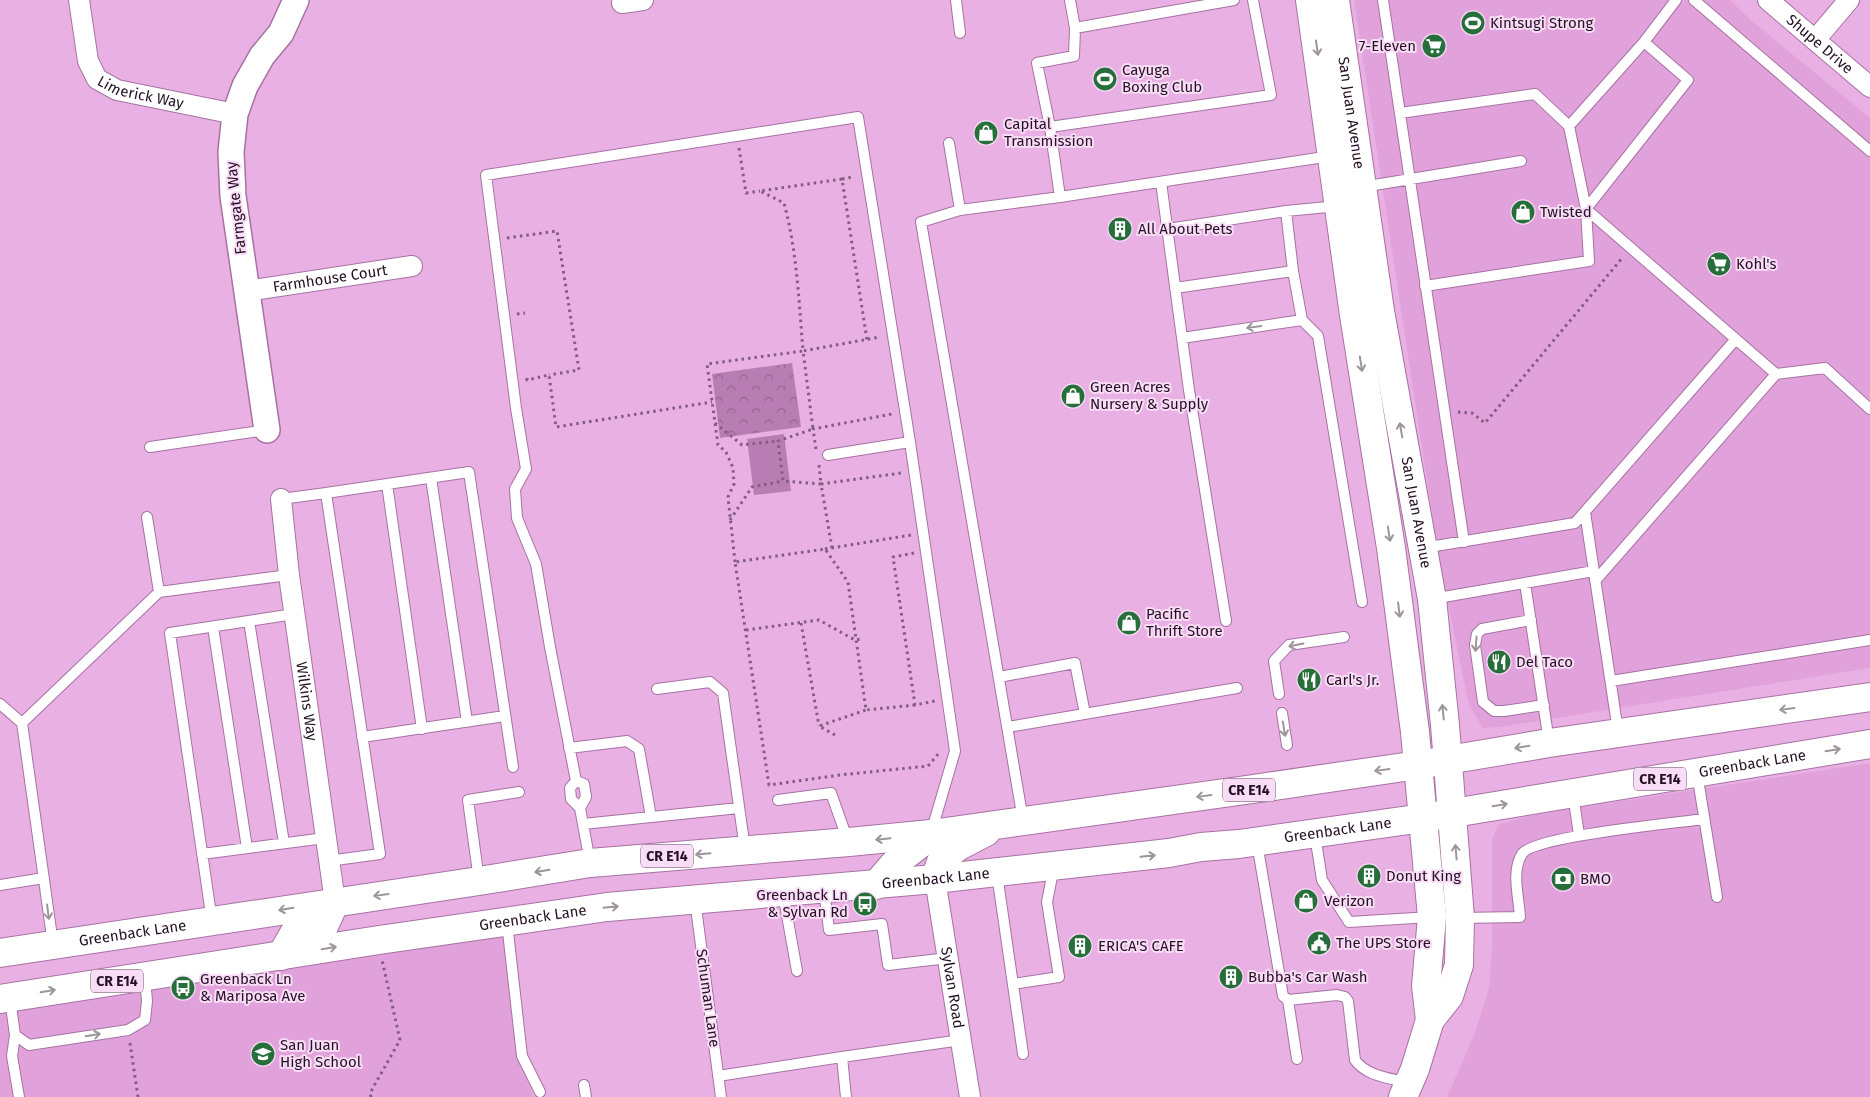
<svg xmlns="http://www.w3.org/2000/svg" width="1870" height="1097" font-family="'Fira Sans',sans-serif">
  <defs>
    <pattern id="park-crowns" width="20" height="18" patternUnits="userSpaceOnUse" patternTransform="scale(1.25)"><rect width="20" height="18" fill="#b87db3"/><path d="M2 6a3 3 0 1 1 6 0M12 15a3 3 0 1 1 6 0" fill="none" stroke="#956591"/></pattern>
  </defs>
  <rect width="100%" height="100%" fill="#e9b0e4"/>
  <path fill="#e1a2db" d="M1354 0H1730L1753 22 1870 118V668L1500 727 1483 728 1469 705 1440 566Z
    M1870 763V1097H1447L1475 1033 1489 988 1492 949V839L1499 824 1537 814Z
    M508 935 532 1097H0V1011Z"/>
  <path fill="url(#park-crowns)" d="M792 363 801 427 720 438 712 374Z"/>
  <path fill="#b87db3" d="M784 434 791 491 754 495 747 439Z"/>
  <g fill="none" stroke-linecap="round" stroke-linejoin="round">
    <defs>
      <path id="service" d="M956 0 960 33
        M1070 0 1075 28 1234 0
        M1383 0 1464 542
        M1676 0 1644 42 1688 80 1586 209 1776 374 1825 368 1870 409
        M1694 0 1870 151
        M1400 113 1535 94 1569 126 1586 209 1589 261 1425 286
        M1569 126 1644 42
        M1050 127 1037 63 1074 56 1075 28
        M949 143 960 210 1060 197 1331 156
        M1161 182 1189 390 1226 621
        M1362 187 1521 161
        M1060 197 1050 127 1271 95 1253 0
        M960 210 921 222 1023 820
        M1168 229 1286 211
        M1293 271 1302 320 1318 336 1362 602
        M1175 288 1293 271 1286 211 1338 206
        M1182 338 1302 320
        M150 447 266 430
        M828 455 910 442
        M431 478 467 722
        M387 484 422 729
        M281 499 326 493
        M1585 512 1618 731
        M147 517 159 592
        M1423 548 1575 523 1736 339
        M1595 581 1776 374
        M1525 583 1549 742
        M1432 599 1594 571
        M1531 620 1482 629 1477 634 1475 645 1483 702 1494 711H1504L1544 705
        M249 621 284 843
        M213 627 247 848
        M999 677 1075 663 1085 714
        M1611 681 1870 640
        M657 689 710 682 723 693 745 849
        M1279 694 1274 661 1289 645 1344 637
        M0 704 22 723 53 944
        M1282 713 1287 745
        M22 723 159 592 289 575
        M1008 727 1237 688
        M362 737 505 716
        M569 748 627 741 639 749 651 817
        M1697 773 1717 897
        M576 781 584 784 586 797 580 808
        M1573 794 1579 835
        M778 800 831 793 848 841
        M583 824 739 808
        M1315 835 1322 880 1349 922 1431 917
        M1257 843 1283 996 1288 1000 1337 995 1345 997 1348 1001 1355 1060C1366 1076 1390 1078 1408 1083
        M202 854 325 838
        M328 861 380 854 326 493 469 472 513 767
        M590 862 580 808 571 799 570 788 576 781 550 647 536 564 517 518 515 489 526 469 516 408 486 175 858 117 910 442 955 751 931 833
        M997 874 1023 1054
        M479 880 468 800 519 792
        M0 885 44 878
        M824 889 829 930 882 924 888 965 948 958
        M783 893 797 971
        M695 900 721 1097
        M1461 918 1520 917C1519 898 1511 871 1522 854 1534 836 1676 823 1704 819
        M212 921 170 633 294 614
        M507 923 522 1056 540 1092
        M1013 984 1059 977 1047 902 1054 866
        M10 999 15 1035 29 1045 128 1030 145 1020 147 1001 145 978
        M1288 1000 1297 1059
        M15 1035 12 1056 19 1097
        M718 1076 842 1057
        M584 1085 586 1097
        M846 1097 842 1057 961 1040"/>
      <g id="minor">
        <path id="s1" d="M79 0 88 61 97 79 117 90 235 114"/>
        <path id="s2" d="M1768 0 1870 87"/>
        <path d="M622 3 643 0"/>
        <path d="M1815 40 1849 0"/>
        <path id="s3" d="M247 291 412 266"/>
        <path id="s4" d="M281 499 289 575 335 902"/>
        <path id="s5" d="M935 879 970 1097"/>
      </g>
      <path id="tertiary" d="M267 430 233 196 231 152 235 114 245 86 262 56 281 33 296 0"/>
      <g id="secondary">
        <path d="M1310 0 1354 315 1391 548 1415 732 1432 917 1426 986 1430 1020"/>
        <path id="s6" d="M1335 0 1380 311 1432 599 1445 725 1460 918 1459 965 1449 996 1430 1020 1415 1069 1403 1097"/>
      </g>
      <g id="primary">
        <path d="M935 879 942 859 959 846 986 832"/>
        <path d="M876 885 894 864 920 844 931 834"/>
        <path id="s7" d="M0 953 479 881 590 863 849 842 931 834 1253 789 1418 765 1549 743 1870 697"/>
        <path d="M281 956 296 930 324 926 335 902"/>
        <path id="s8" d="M0 999 379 940 607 907 935 879 1169 853 1201 847 1239 844 1423 818 1870 744"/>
      </g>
    </defs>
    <use href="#service" stroke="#a772a3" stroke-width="12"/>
    <use href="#minor" stroke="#a772a3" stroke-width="22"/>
    <use href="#tertiary" stroke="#a772a3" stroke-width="28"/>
    <use href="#secondary" stroke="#a772a3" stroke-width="30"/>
    <use href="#primary" stroke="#a772a3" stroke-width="30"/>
    <path stroke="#825d7f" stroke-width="3" stroke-dasharray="2.5 4" stroke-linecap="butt" d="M739 148 746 193 760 191
      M842 179 853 177
      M507 238 557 231 579 370 549 375
      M517 314 525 313
      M527 378V380L549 375 556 427 712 402
      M1458 412 1472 413 1485 423 1623 257
      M715 423 742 445 778 441
      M816 449 813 429 892 414
      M819 465 821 484
      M821 484 783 481 778 441 813 429 803 351 880 337
      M730 520 752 487 783 481
      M832 548 821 484 901 473
      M825 549 911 535
      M914 553 893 557 915 705 935 701
      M735 562 728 497 734 484 733 468 726 452 718 445 707 364 803 351C799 302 797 251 784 203L760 191 842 179 867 340
      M801 623 819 726
      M746 630 819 620 855 640 861 639
      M915 705 866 710 848 582 825 549 735 562 769 785 840 775 928 766 939 753
      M835 735 819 726 866 710
      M130 1043 138 1097
      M371 1097 370 1093 400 1040 382 960"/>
    <use href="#service" stroke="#fff" stroke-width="10"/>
    <use href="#minor" stroke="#fff" stroke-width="20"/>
    <use href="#tertiary" stroke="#fff" stroke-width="25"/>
    <use href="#secondary" stroke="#fff" stroke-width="28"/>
    <use href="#primary" stroke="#fff" stroke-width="28"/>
  </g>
  <defs><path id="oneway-shaft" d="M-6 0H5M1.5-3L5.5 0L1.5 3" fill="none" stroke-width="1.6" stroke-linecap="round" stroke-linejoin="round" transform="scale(1.25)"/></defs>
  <g stroke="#9d949c">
    <use href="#oneway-shaft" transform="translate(1317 48) rotate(82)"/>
    <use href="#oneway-shaft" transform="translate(1254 327) rotate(172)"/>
    <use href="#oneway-shaft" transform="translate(1361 364) rotate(81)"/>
    <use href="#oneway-shaft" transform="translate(1401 430) rotate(-100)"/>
    <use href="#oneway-shaft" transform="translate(1389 534) rotate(81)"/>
    <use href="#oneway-shaft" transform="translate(1399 610) rotate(83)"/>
    <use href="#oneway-shaft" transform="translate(1476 644) rotate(94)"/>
    <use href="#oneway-shaft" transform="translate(1296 645) rotate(168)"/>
    <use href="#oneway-shaft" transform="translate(1787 709) rotate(172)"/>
    <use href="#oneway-shaft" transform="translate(1443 712) rotate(-96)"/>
    <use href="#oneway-shaft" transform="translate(1284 729) rotate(81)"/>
    <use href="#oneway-shaft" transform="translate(1522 747) rotate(170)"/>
    <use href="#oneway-shaft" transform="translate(1833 750) rotate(-9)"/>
    <use href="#oneway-shaft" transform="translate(1382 770) rotate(172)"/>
    <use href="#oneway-shaft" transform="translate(1204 796) rotate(172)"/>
    <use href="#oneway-shaft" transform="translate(1500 805) rotate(-9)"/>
    <use href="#oneway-shaft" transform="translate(883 839) rotate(174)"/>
    <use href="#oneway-shaft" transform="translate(1456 852) rotate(-95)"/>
    <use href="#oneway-shaft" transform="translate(703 854) rotate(175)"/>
    <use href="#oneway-shaft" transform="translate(1148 856) rotate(-6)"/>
    <use href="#oneway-shaft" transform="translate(542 871) rotate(171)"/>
    <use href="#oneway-shaft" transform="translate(381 895) rotate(172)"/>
    <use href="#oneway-shaft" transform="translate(611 907) rotate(-6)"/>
    <use href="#oneway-shaft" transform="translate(286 909) rotate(171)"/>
    <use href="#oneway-shaft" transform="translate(48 912) rotate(83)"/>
    <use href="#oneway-shaft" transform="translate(329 948) rotate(-9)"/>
    <use href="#oneway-shaft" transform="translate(48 991) rotate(-9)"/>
    <use href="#oneway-shaft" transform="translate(93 1035) rotate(-9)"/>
  </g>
  <defs>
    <symbol id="stadium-disc" viewBox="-11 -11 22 22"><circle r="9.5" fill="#266e3a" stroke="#f9dcf6"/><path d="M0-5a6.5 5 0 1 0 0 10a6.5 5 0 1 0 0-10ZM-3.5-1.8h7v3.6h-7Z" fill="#fff"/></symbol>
    <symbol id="supermarket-disc" viewBox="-11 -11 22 22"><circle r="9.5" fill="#266e3a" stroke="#f9dcf6"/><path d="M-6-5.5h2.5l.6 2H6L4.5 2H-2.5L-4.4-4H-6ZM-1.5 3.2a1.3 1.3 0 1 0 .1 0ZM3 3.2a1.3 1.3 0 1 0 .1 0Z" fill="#fff"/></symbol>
    <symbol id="shop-disc" viewBox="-11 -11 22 22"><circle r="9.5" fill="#266e3a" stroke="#f9dcf6"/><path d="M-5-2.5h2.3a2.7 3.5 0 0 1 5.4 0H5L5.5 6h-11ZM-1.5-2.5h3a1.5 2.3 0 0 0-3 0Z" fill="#fff"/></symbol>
    <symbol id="building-disc" viewBox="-11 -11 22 22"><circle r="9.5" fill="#266e3a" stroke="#f9dcf6"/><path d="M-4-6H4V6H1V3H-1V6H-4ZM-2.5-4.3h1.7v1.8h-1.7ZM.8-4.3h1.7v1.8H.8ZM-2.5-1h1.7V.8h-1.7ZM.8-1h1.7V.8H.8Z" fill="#fff"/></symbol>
    <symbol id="restaurant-disc" viewBox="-11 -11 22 22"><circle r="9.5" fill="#266e3a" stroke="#f9dcf6"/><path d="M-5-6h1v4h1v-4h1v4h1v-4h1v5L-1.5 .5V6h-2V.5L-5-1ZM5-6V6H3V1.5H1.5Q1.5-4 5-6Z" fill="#fff"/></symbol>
    <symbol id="bank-disc" viewBox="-11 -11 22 22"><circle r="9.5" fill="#266e3a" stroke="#f9dcf6"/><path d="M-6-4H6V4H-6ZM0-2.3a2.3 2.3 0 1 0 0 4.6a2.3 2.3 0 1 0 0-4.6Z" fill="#fff"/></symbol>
    <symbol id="bus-disc" viewBox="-11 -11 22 22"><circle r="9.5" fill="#266e3a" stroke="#f9dcf6"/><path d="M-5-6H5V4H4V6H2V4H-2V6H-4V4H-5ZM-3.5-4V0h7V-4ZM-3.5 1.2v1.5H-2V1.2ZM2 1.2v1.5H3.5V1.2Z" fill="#fff"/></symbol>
    <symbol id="civic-disc" viewBox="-11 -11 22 22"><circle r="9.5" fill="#266e3a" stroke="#f9dcf6"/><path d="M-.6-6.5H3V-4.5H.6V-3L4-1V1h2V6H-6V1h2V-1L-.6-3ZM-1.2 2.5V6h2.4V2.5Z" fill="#fff"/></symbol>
    <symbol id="school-disc" viewBox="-11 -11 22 22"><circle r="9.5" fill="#266e3a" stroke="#f9dcf6"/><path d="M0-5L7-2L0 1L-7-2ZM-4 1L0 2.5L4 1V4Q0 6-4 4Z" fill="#fff"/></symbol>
  </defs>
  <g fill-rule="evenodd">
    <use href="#stadium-disc" x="1459" y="9" width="28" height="28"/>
    <use href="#supermarket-disc" x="1420" y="32" width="28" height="28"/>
    <use href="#stadium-disc" x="1091" y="65" width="28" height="28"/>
    <use href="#shop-disc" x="972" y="119" width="28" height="28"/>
    <use href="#shop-disc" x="1509" y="198" width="28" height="28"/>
    <use href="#building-disc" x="1106" y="215" width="28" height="28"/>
    <use href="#supermarket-disc" x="1705" y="250" width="28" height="28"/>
    <use href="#shop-disc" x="1059" y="382" width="28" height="28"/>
    <use href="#shop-disc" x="1115" y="609" width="28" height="28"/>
    <use href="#restaurant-disc" x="1485" y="648" width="28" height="28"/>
    <use href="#restaurant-disc" x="1295" y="666" width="28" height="28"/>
    <use href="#building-disc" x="1355" y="862" width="28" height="28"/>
    <use href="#bank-disc" x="1549" y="865" width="28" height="28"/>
    <use href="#shop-disc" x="1292" y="887" width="28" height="28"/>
    <use href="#bus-disc" x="851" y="890" width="28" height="28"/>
    <use href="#civic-disc" x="1305" y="929" width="28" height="28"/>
    <use href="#building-disc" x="1066" y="932" width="28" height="28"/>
    <use href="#building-disc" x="1217" y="963" width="28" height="28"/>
    <use href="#bus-disc" x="169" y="974" width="28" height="28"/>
    <use href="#school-disc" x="249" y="1040" width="28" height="28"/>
  </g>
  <g text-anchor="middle" stroke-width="4" stroke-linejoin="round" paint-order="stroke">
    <g fill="#f9dcf6" stroke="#654e63" stroke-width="1">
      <rect x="1634" y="767.5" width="52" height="23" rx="4"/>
      <rect x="1223" y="778.5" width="52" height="23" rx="4"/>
      <rect x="641" y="844.5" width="52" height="23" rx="4"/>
      <rect x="91" y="969.5" width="52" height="23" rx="4"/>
    </g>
    <g font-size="14" font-weight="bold" fill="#251124">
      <text x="1660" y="784">CR E14</text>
      <text x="1249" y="795">CR E14</text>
      <text x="667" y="861">CR E14</text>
      <text x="117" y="986">CR E14</text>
    </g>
    <g font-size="15" fill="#251124" stroke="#f9dcf6" text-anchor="start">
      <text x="1490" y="28">Kintsugi Strong</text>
      <text x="1416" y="51" text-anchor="end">7-Eleven</text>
      <text x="1122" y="75">Cayuga<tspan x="1122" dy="17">Boxing Club</tspan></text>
      <text x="1004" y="129">Capital<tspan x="1004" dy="17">Transmission</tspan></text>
      <text x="1540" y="217">Twisted</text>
      <text x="1138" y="234">All About Pets</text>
      <text x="1736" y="269">Kohl's</text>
      <text x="1090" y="392">Green Acres<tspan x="1090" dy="17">Nursery &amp; Supply</tspan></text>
      <text x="1146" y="619">Pacific<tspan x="1146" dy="17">Thrift Store</tspan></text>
      <text x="1516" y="667">Del Taco</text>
      <text x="1326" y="685">Carl's Jr.</text>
      <text x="1386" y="881">Donut King</text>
      <text x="1580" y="884">BMO</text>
      <text x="848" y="900" text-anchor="end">Greenback Ln<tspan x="848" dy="17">&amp; Sylvan Rd</tspan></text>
      <text x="1324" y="906">Verizon</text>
      <text x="1336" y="948">The UPS Store</text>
      <text x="1098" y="951">ERICA'S CAFE</text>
      <text x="1248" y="982">Bubba's Car Wash</text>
      <text x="200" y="984">Greenback Ln<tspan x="200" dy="17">&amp; Mariposa Ave</tspan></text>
      <text x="280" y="1050">San Juan<tspan x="280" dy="17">High School</tspan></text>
    </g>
    <g font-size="15" fill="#251124" stroke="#f9dcf6">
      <text dy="5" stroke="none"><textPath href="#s2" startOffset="68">Shupe Drive</textPath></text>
      <text dy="5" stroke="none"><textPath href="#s1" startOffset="128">Limerick Way</textPath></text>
      <text dy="5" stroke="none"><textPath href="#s6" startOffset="114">San Juan Avenue</textPath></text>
      <text transform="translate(236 208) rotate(-96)" y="5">Farmgate Way</text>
      <text dy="5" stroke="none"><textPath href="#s3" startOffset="84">Farmhouse Court</textPath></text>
      <text dy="5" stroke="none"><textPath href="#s6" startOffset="519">San Juan Avenue</textPath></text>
      <text dy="5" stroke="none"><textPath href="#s4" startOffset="204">Wilkins Way</textPath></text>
      <text dy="5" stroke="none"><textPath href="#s8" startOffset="1769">Greenback Lane</textPath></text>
      <text dy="5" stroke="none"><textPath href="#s8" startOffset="1349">Greenback Lane</textPath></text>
      <text dy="5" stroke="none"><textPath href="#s8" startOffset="944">Greenback Lane</textPath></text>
      <text dy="5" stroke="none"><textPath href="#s8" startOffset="539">Greenback Lane</textPath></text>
      <text dy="5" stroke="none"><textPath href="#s7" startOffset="134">Greenback Lane</textPath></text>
      <text dy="5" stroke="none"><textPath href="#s5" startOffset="110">Sylvan Road</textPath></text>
      <text transform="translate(708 998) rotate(82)" y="5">Schuman Lane</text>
    </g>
  </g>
</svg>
